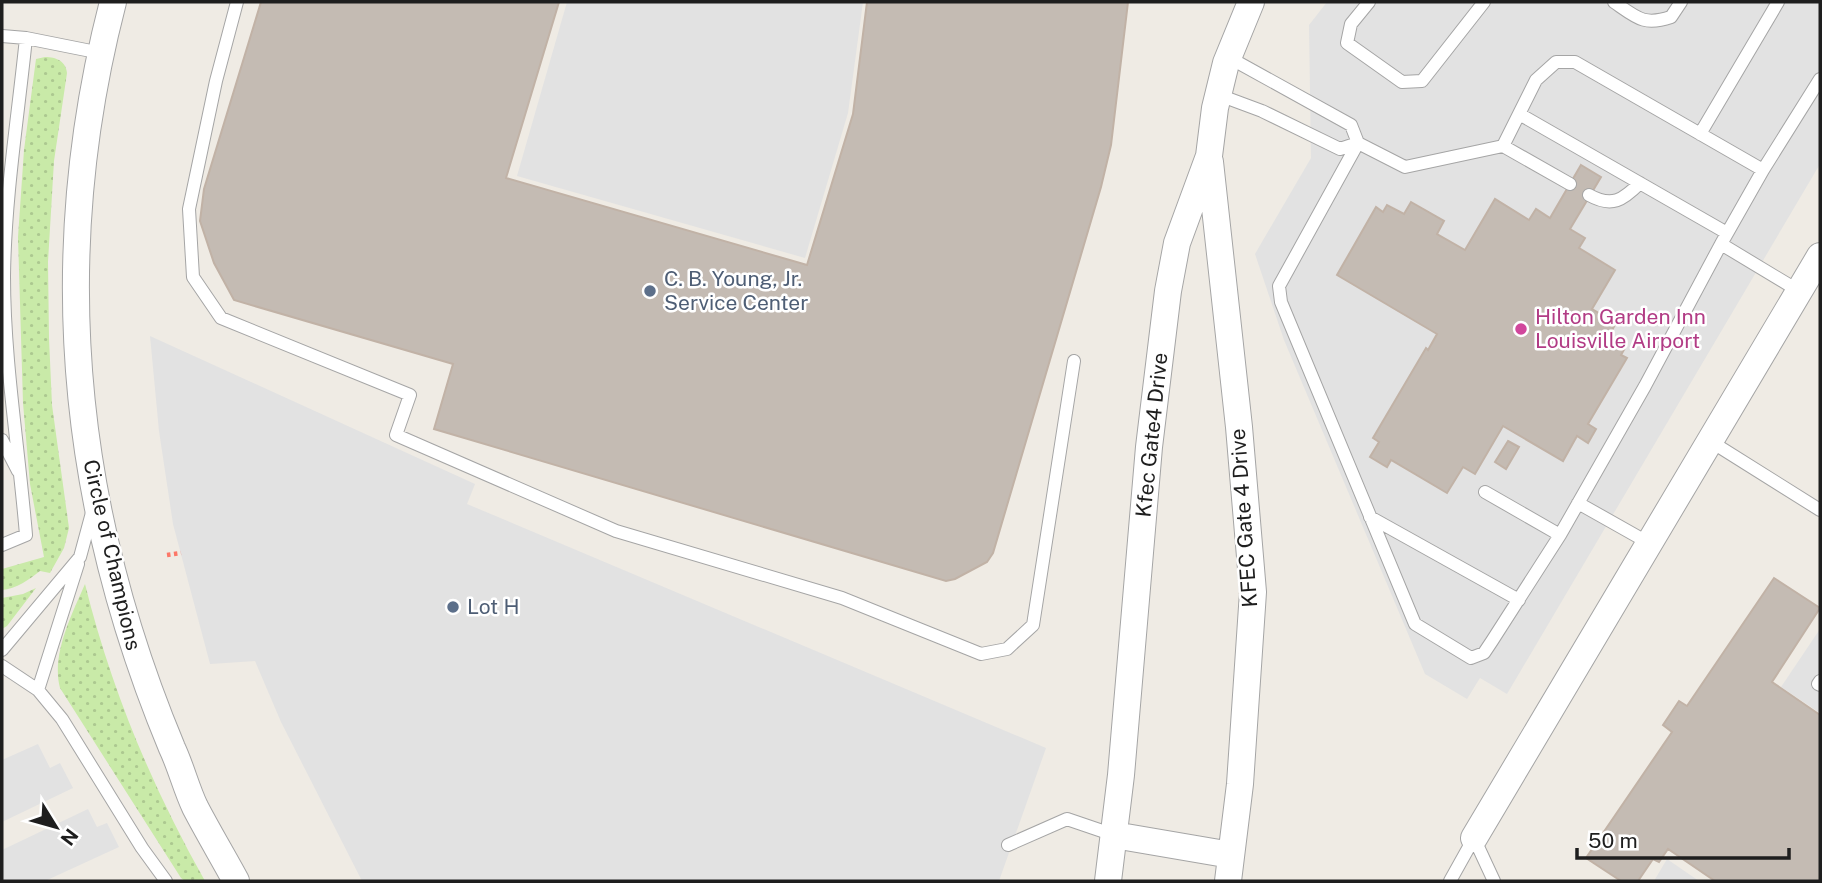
<svg xmlns="http://www.w3.org/2000/svg" width="1822" height="883" font-family="'Public Sans',sans-serif">
  <defs>
    <pattern id="grass-dots" width="8" height="8" patternUnits="userSpaceOnUse" patternTransform="scale(1.75)"><rect width="8" height="8" fill="#c9eaa8"/><path d="M2 2h.1M6 6h.1" fill="none" stroke="#acc890" stroke-width="1.8" stroke-linecap="round"/></pattern>
  </defs>
  <rect width="100%" height="100%" fill="#efebe4"/>
  <path fill="url(#grass-dots)" d="M45 57C56 57 66 61 67 73L54 161 48 262 49 338 52 405 69 528 64 548 50 573 40 571C30 579 16 589 2 590V569L44 557 30 484 23 403 18 237 24 150 36 59Z
    M85 584C111 689 152 787 205 881H185L181 878 60 688C51 655 72 614 85 584Z
    M36 588 7 626 2 629V598L23 594Z"/>
  <path fill="#e2e2e2" d="M567 2H863L848 113 805 258 517 176Z
    M1327 2H1820V164L1507 694 1480 678 1467 699 1425 674 1284 340 1255 254 1311 158 1309 25Z
    M150 336 475 484 467 504 1046 748 999 881H362L281 722 255 661 210 664 173 524 159 431Z
    M1820 629V713L1781 687Z
    M38 744 50 768 60 763 73 788 2 822V760Z
    M88 809 97 827 107 823 119 847 45 881H2V850Z
    M1667 859 1699 881H1654Z"/>
  <path fill="#c4bbb3" stroke="#c1b2a6" stroke-width="2" d="M261 2H559L506 178 807 265 853 114 867 2H1128L1111 145 1101 187 993 553 987 562 955 579 946 581 434 429 453 364 234 300 214 263 200 221 204 189Z
    M1581 165 1601 177 1570 229 1585 238 1579 248 1615 270 1592 309 1616 323 1609 336 1626 346 1621 355 1627 358 1588 424 1596 429 1588 443 1577 436 1563 461 1503 426 1475 474 1463 467 1447 493 1391 460 1387 467 1370 457 1379 442 1373 438 1426 348 1428 350 1437 334 1337 275 1376 207 1383 212 1387 205 1404 214 1411 202 1444 221 1437 234 1465 250 1495 199 1529 220 1536 209 1550 218Z
    M1508 441 1519 447 1506 469 1495 462Z
    M1774 578 1820 608 1772 682 1820 715V881H1715L1668 849 1659 862 1653 859 1638 881H1621L1586 858 1672 732 1663 725 1679 701 1687 706Z"/>
  <g fill="none" stroke-linecap="round" stroke-linejoin="round">
    <defs>
      <path id="lane" d="M237 2 216 81 189 209 193 277 221 318 410 395 396 435 616 531 842 598 981 654 1007 649 1033 625 1074 361
        M1369 2 1351 24 1347 43 1402 82 1422 81 1484 2
        M1614 2C1637 18 1644 26 1671 17L1681 2
        M2 36 26 38 101 53
        M1228 57 1351 125 1358 143 1405 167 1503 146 1536 80 1556 62H1575L1763 170 1721 244 1799 291
        M1219 95 1262 111 1340 149 1358 143
        M1521 115 1727 233
        M1700 134 1778 2
        M1358 143 1279 286 1281 302 1415 624 1471 658 1484 653 1492 641 1560 535 1645 386 1721 244
        M1503 146 1570 184
        M1763 170 1820 79
        M1589 195C1612 208 1623 200 1640 183
        M2 440 18 471
        M1710 441 1820 510
        M1485 492 1560 535
        M1578 503 1649 543
        M1370 517 1519 600
        M2 545 26 535C19 449 4 362 4 276 5 197 18 116 26 38
        M2 650 80 557 93 509
        M2 666 38 690 62 719 142 848 166 881
        M1820 681 1818 684 1820 685
        M38 690 78 564
        M1474 838 1494 881
        M1008 845 1067 819 1114 835
        M1450 881 1474 838"/>
      <path id="street" d="M113 2C47 256 71 506 172 748 181 767 186 788 195 807 208 832 223 857 236 881
        M1210 162 1239 427 1253 592 1240 784 1228 881
        M1114 835 1231 855
        M1474 838 1820 256
        M1108 881 1121 775 1149 447 1168 291 1177 243 1209 156 1215 108 1226 63 1251 2"/>
    </defs>
    <use href="#lane" stroke="#a5a5a5" stroke-width="14"/>
    <use href="#street" stroke="#a5a5a5" stroke-width="28"/>
    <path stroke="#fc7768" stroke-width="4.5" stroke-dasharray="3.5 3.5" stroke-linecap="butt" d="M167 555 181 553"/>
    <use href="#lane" stroke="#fff" stroke-width="12"/>
    <use href="#street" stroke="#fff" stroke-width="26"/>
  </g>
  <g fill="#5c6f8a" stroke="#fff" stroke-width="2.5">
    <circle cx="650" cy="291" r="7"/>
    <circle cx="453" cy="607" r="7"/>
  </g>
  <circle fill="#d1479c" stroke="#fff" stroke-width="2.5" cx="1521" cy="329" r="7"/>
  <g text-anchor="middle" stroke-width="5" stroke-linejoin="round" paint-order="stroke">
    <g font-size="21" fill="#4e5e75" stroke="#fff" text-anchor="start">
      <text x="664" y="286">C. B. Young, Jr.<tspan x="664" dy="24">Service Center</tspan></text>
      <text x="467" y="614">Lot H</text>
    </g>
    <g font-size="21" fill="#b23c85" stroke="#fff" text-anchor="start">
      <text x="1535" y="324">Hilton Garden Inn<tspan x="1535" dy="24">Louisville Airport</tspan></text>
    </g>
    <g font-size="21" fill="#1e1e1e" stroke="#fff">
      <text transform="translate(1152 435) rotate(-84)" y="7">Kfec Gate4 Drive</text>
      <text transform="translate(1244 518) rotate(-94)" y="7">KFEC Gate 4 Drive</text>
      <text transform="translate(112 555) rotate(77)" y="7">Circle of Champions</text>
    </g>
  </g>
  <rect width="1822" height="883" fill="none" stroke="#1e1e1e" stroke-width="7"/>
  <g transform="translate(56 827) rotate(127)" stroke="#ffffff" stroke-width="5" paint-order="stroke">
  <path d="M0-5L12 26L0 18L-12 26Z" fill="#1e1e1e"/>
  <text y="-10" font-size="19" font-weight="bold" text-anchor="middle" fill="#1e1e1e">N</text>
  </g>
  <path d="M1577 848v10h212v-10" fill="none" stroke="#1e1e1e" stroke-width="3.5"/>
  <text x="1588" y="848" font-size="21" fill="#1e1e1e" stroke="#ffffff" stroke-width="5" paint-order="stroke">50 m</text>
</svg>
